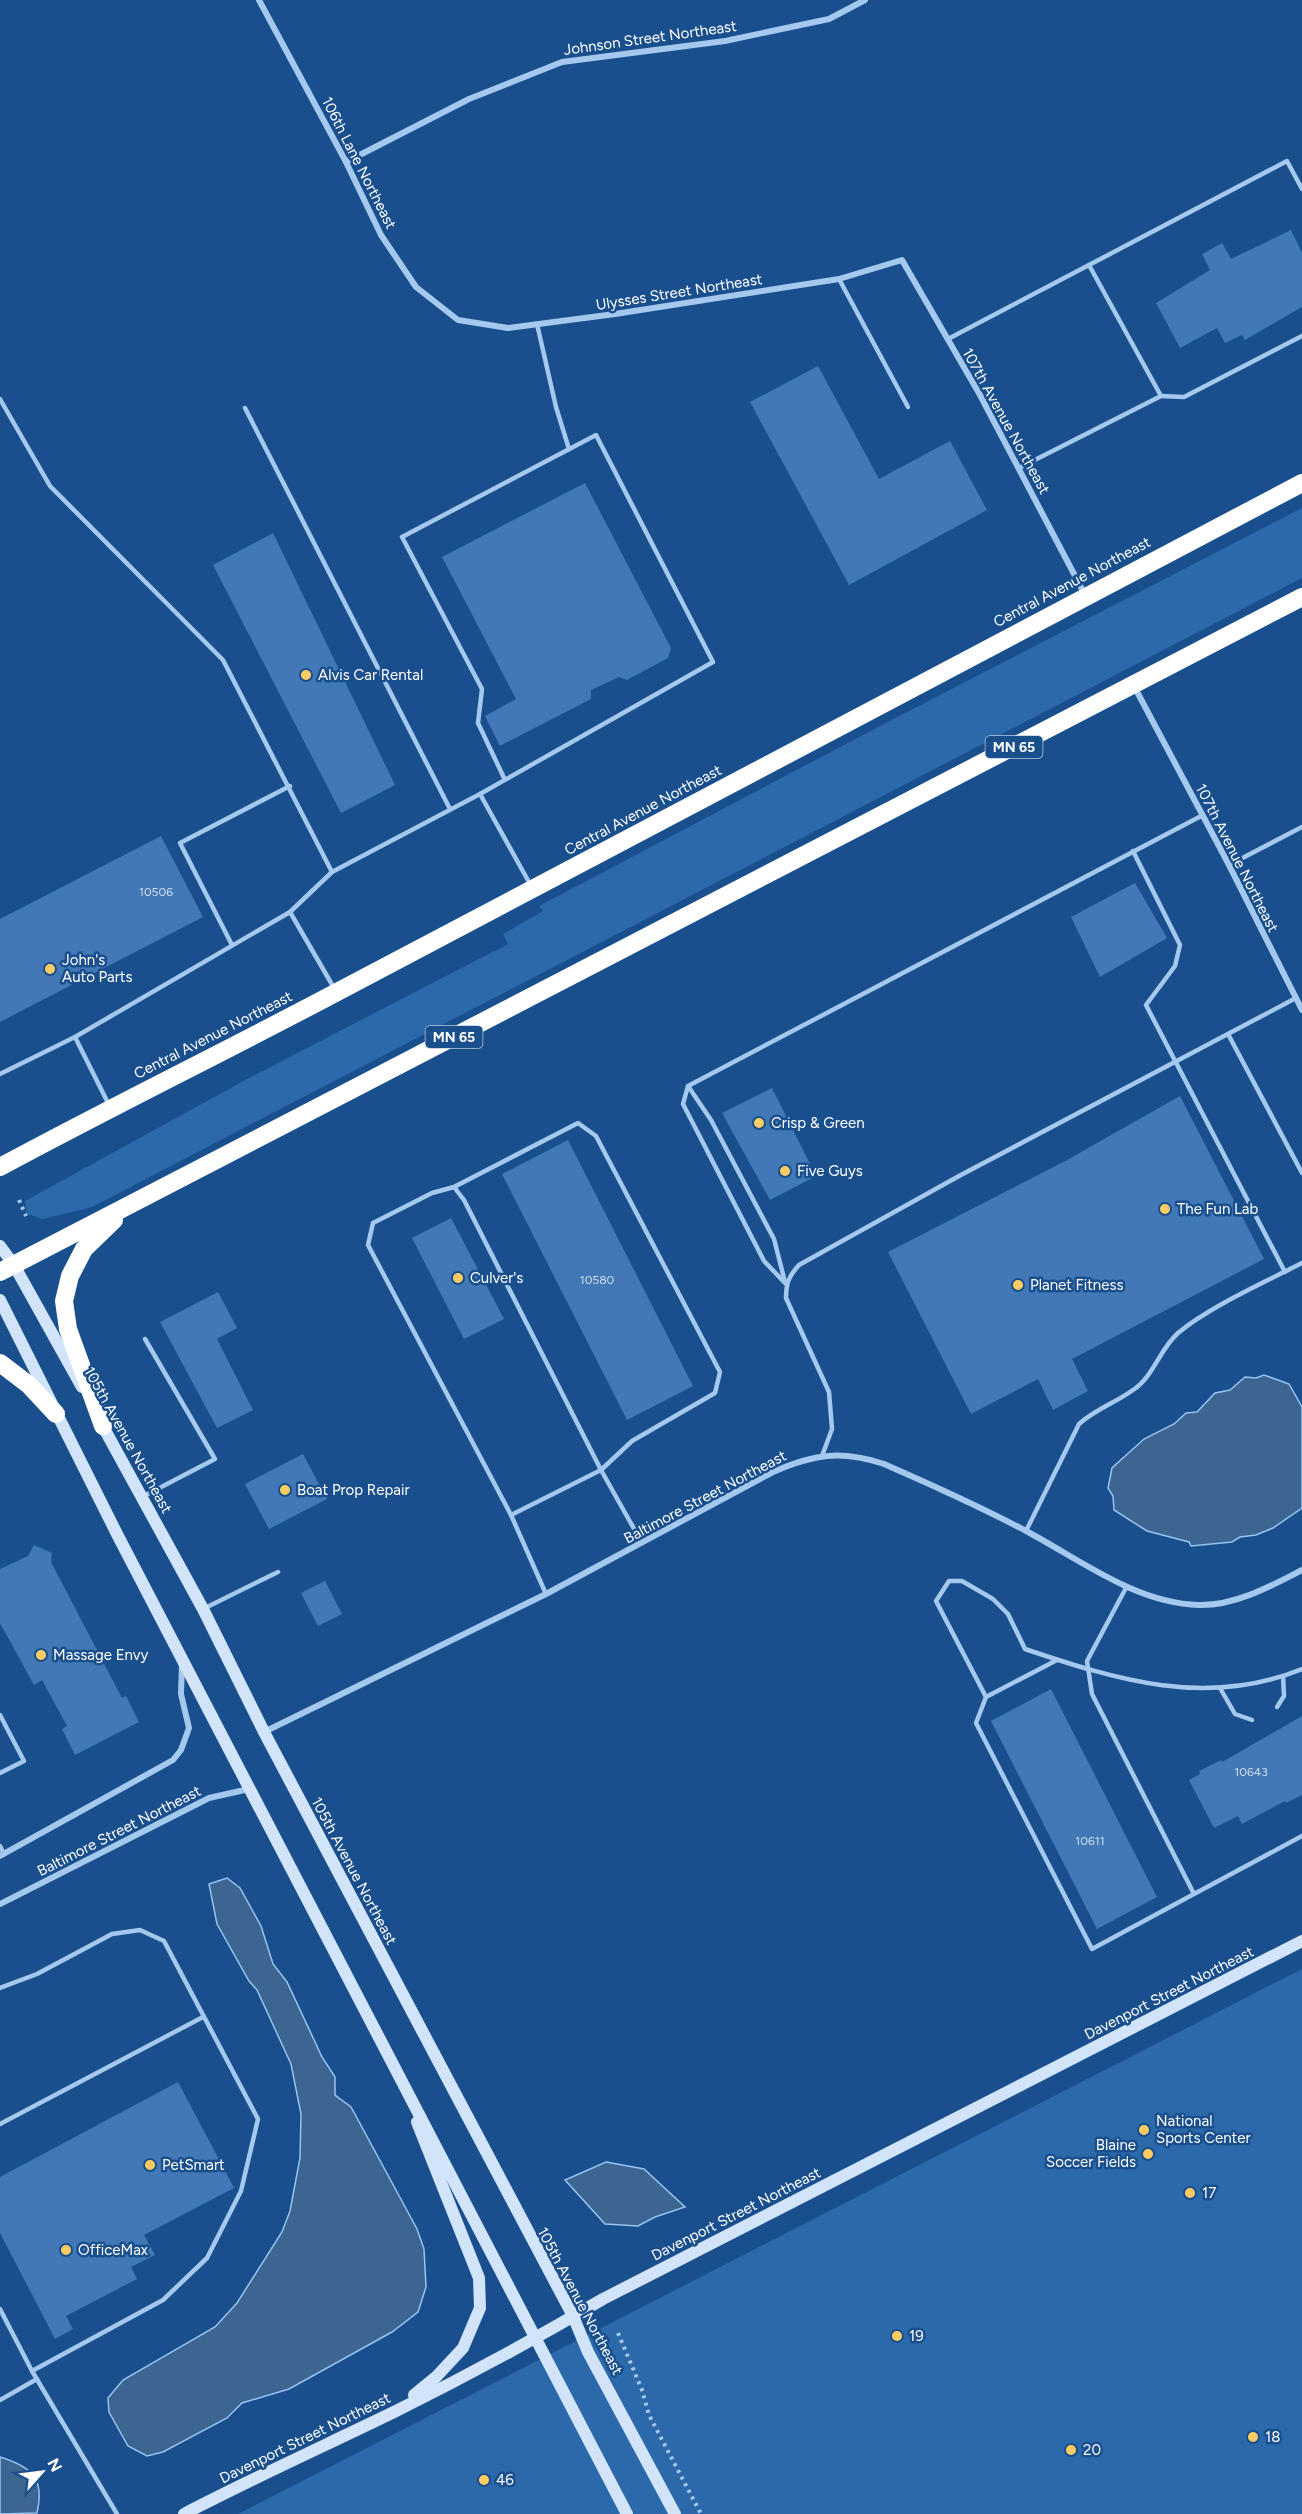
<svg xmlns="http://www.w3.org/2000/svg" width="1302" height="2514" font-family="Figtree,sans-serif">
	<rect width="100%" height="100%" fill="#194f8d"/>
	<g fill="#2b69ab">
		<polygon points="1302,508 1302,578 92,1207 43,1219 27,1214 25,1201 247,1079 508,944 503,934 543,911 539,906 880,726"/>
		<polygon points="1302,1969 1302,2514 238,2514"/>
	</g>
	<g fill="#3d6592" stroke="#97c3f1" stroke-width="1.5">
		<polygon points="1264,1375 1289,1384 1302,1407 1302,1508 1273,1528 1256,1535 1240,1537 1232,1542 1191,1546 1189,1542 1147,1531 1114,1510 1113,1496 1108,1488 1112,1468 1144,1439 1174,1424 1186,1413 1197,1412 1215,1393 1230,1390 1245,1377 1256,1378"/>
		<polygon points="227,1878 240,1888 261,1926 273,1964 287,1982 322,2057 335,2077 335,2095 351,2107 417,2229 424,2249 426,2287 418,2312 392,2332 289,2389 242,2403 227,2418 163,2452 147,2456 128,2446 109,2412 108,2398 123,2380 215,2327 237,2303 282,2232 290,2211 300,2158 301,2114 291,2064 257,1990 249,1981 217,1924 209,1884"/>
		<polygon points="606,2162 644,2169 685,2207 655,2217 638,2226 605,2224 565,2180"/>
		<path d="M0,2457C32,2467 45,2478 37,2513L0,2514Z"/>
	</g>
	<g fill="#4178b5">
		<polygon points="1291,230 1302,253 1302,307 1245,340 1242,335 1225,343 1217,328 1180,348 1156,303 1210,270 1202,254 1222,243 1231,259"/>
		<polygon points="818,366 879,479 950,441 987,510 849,585 750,402"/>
		<polygon points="585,483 671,648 668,658 627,680 619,677 591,690 591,699 500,746 485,716 516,699 442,557"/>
		<polygon points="273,533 395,785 341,813 213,565"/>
		<polygon points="161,836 203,917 0,1022 0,919"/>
		<polygon points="1135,883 1167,938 1100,977 1071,917"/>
		<polygon points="772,1088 816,1176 770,1200 722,1113"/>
		<polygon points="1180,1096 1264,1259 1072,1359 1088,1391 1053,1410 1038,1379 971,1414 888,1252 1067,1160"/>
		<polygon points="568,1140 693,1386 627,1420 502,1174"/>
		<polygon points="451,1218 504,1319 464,1339 412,1238"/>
		<polygon points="218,1292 237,1328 217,1339 253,1410 217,1428 160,1322"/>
		<polygon points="303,1454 327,1499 269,1529 245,1484"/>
		<polygon points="34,1545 52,1553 51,1562 122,1698 126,1696 139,1722 75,1755 62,1729 67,1726 42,1680 34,1685 0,1623 0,1569 28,1556"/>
		<polygon points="325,1581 342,1614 318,1626 301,1593"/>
		<polygon points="1051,1689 1157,1897 1097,1929 991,1721"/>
		<polygon points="1302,1716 1302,1795 1286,1803 1285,1801 1242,1824 1238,1816 1214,1828 1189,1780 1200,1774 1199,1771 1221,1760 1222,1762"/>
		<polygon points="178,2082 234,2188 144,2235 155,2255 131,2267 137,2279 66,2316 73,2329 55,2339 0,2233 0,2177"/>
	</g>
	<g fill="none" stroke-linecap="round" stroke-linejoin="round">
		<g stroke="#a4c8ee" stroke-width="4" stroke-dasharray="3 4.5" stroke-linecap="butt">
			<polyline points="19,1200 26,1216"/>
			<polyline points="618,2333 642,2390 649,2415 701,2514"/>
		</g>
		<g stroke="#a4c8ee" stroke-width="4.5">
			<polyline points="1089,265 1287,161 1302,189"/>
			<polyline points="839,279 908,407"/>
			<polyline points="537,324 556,407 569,449"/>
			<polyline points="948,339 1089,265 1161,396 1019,468"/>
			<polyline points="1161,396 1184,397 1302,336"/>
			<polyline points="0,399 50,486 223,660 332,872"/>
			<polyline points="245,408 450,809"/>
			<polyline points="480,794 530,884"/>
			<polyline points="1133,851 1180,945 1175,966 1146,1005 1285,1272"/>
			<polyline points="1229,865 1302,827"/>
			<polyline points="290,912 334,988"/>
			<polyline points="232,945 180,843 290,786"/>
			<polyline points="1228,1034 1302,1173"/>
			<polyline points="75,1037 109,1105"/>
			<polyline points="0,1074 75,1037 290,912 332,872 480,794 713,662 596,435 402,537 482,689 478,723 505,780"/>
			<polyline points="688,1086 711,1120 774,1239 785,1282"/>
			<polyline points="454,1187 464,1200 601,1470 632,1441 715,1393 720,1372 596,1136 578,1123 454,1187 432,1193 373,1223 368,1245 511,1515"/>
			<polyline points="786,1284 764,1261 683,1104 688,1086 1203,815"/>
			<path d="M822,1456L832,1429L829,1392L786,1298C786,1283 789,1276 799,1265L959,1176L1296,998"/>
			<polyline points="142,1497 215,1459 145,1339"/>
			<path d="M1026,1531L1079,1424C1096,1409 1115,1403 1133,1390C1154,1376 1159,1350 1178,1333C1209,1307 1265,1282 1302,1263"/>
			<polyline points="1127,1586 1087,1661 1092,1694 1194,1894 1302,1836"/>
			<polyline points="546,1594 511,1515 601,1470 642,1543"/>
			<polyline points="203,1609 278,1572"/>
			<polyline points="1057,1660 986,1697 976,1723 1092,1949 1194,1894"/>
			<polyline points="1220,1688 1235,1714 1252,1720"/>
			<path d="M986,1697L936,1601L949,1581H962L993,1599L1008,1614L1025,1649C1117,1680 1207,1708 1302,1669"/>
			<polyline points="1277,1707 1284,1696 1283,1676"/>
			<polyline points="0,1715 24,1761 0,1773"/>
			<polyline points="0,1846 4,1854"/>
			<polyline points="0,1988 37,1974 112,1934 140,1930 164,1941 258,2119 241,2191 207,2258 163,2300 32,2371"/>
			<polyline points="0,2124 203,2017"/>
			<polyline points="0,2309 32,2371 117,2514"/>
			<polyline points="0,2400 37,2379"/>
		</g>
		<g stroke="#a4c8ee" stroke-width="6">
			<polyline points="259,0 346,162 381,235 416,287 458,320 508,328 615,314 839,279 902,260 980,395 1084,593"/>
			<polyline points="346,162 469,99 562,62 725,41 829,19 865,0"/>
			<polyline points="1134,686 1229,865 1302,1010"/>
			<path d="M264,1732L546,1594L773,1472C814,1454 841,1450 884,1464C932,1485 981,1507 1028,1532C1082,1561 1136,1603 1199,1605C1235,1606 1271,1586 1302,1570"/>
			<polyline points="0,1856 173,1760 181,1750 189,1728 181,1694 182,1664"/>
			<polyline points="0,1904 209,1798 249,1789"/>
		</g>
		<g stroke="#d1e4fa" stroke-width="12">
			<polyline points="0,1246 14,1265 82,1387"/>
			<polyline points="0,1300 118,1536 627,2514"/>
			<polyline points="100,1421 203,1609 264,1732 573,2316 588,2352 675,2514"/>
			<polyline points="414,2395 436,2377 463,2348 480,2308 479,2278 417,2122"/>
			<path d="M184,2514C253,2478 324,2446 394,2412C465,2377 535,2339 603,2299L1302,1941"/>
		</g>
		<g stroke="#fff" stroke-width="18">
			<path d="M0,1167C113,1106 228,1050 341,990C661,821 980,650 1302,483"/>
			<polyline points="0,1272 1302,597"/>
			<polyline points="0,1363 29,1385 56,1414"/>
			<polyline points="103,1426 68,1329 64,1301 70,1276 84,1249 114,1220"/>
		</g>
	</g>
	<g fill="#ffcd62" stroke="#194f8d" stroke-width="2">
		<circle cx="306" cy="675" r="6"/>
		<circle cx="50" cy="969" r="6"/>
		<circle cx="759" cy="1123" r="6"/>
		<circle cx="785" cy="1171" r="6"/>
		<circle cx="1165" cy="1209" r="6"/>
		<circle cx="458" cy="1278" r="6"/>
		<circle cx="1018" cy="1285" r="6"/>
		<circle cx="285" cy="1490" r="6"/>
		<circle cx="41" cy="1655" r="6"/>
		<circle cx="1144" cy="2130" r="6"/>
		<circle cx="1148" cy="2154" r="6"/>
		<circle cx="150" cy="2165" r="6"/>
		<circle cx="1190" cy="2193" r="6"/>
		<circle cx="66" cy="2250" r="6"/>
		<circle cx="897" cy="2336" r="6"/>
		<circle cx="1253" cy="2437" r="6"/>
		<circle cx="1071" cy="2450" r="6"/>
		<circle cx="484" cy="2480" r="6"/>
	</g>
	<g text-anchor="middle" stroke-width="5" stroke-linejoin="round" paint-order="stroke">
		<g font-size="12" fill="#d0ddec">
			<text x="156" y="896">10506</text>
			<text x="597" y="1284">10580</text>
			<text x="1251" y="1776">10643</text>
			<text x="1090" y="1845">10611</text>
		</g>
		<g fill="#194f8d" stroke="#bacadd" stroke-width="1.5">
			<rect x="985.5" y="736" width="57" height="22" rx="4.5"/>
			<rect x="425.5" y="1026" width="57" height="22" rx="4.5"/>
		</g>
		<g font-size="14" font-weight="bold" fill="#fff">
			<text x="1014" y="752">MN 65</text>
			<text x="454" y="1042">MN 65</text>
		</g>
		<g font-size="15" fill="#fff" stroke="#194f8d">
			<text transform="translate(650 38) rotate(-8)" y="5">Johnson Street Northeast</text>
			<text transform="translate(359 163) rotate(63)" y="5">106th Lane Northeast</text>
			<text transform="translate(679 292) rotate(-9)" y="5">Ulysses Street Northeast</text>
			<text transform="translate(1006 421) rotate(61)" y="5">107th Avenue Northeast</text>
			<text transform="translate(1072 582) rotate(-28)" y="5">Central Avenue Northeast</text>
			<text transform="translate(643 810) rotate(-28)" y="5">Central Avenue Northeast</text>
			<text transform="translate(1237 858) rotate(63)" y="5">107th Avenue Northeast</text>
			<text transform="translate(213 1035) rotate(-27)" y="5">Central Avenue Northeast</text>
			<text transform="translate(128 1440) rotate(61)" y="5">105th Avenue Northeast</text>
			<text transform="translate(705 1497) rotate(-28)" y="5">Baltimore Street Northeast</text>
			<text transform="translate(119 1831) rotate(-27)" y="5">Baltimore Street Northeast</text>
			<text transform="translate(354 1871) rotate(62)" y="5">105th Avenue Northeast</text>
			<text transform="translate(1169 1993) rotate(-27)" y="5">Davenport Street Northeast</text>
			<text transform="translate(736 2214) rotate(-27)" y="5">Davenport Street Northeast</text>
			<text transform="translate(580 2301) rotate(62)" y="5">105th Avenue Northeast</text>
			<text transform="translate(305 2438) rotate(-26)" y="5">Davenport Street Northeast</text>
		</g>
		<g font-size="15" fill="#fff" stroke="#194f8d" text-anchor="start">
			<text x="318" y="680">Alvis Car Rental</text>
			<text x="62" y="965">John's<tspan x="62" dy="17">Auto Parts</tspan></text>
			<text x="771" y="1128">Crisp &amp; Green</text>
			<text x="797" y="1176">Five Guys</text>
			<text x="1177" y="1214">The Fun Lab</text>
			<text x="470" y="1283">Culver's</text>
			<text x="1030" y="1290">Planet Fitness</text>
			<text x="297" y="1495">Boat Prop Repair</text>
			<text x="53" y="1660">Massage Envy</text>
			<text x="1156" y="2126">National<tspan x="1156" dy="17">Sports Center</tspan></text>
			<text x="1136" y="2150" text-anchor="end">Blaine<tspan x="1136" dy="17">Soccer Fields</tspan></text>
			<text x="162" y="2170">PetSmart</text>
			<text x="1202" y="2198">17</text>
			<text x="78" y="2255">OfficeMax</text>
			<text x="909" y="2341">19</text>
			<text x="1265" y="2442">18</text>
			<text x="1083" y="2455">20</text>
			<text x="496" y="2485">46</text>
		</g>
	</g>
	<g transform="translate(42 2472) rotate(62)" stroke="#194f8d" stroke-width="4.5" paint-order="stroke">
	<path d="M0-4.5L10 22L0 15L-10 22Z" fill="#ffffff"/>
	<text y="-9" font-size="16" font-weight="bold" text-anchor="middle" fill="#ffffff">N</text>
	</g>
</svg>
